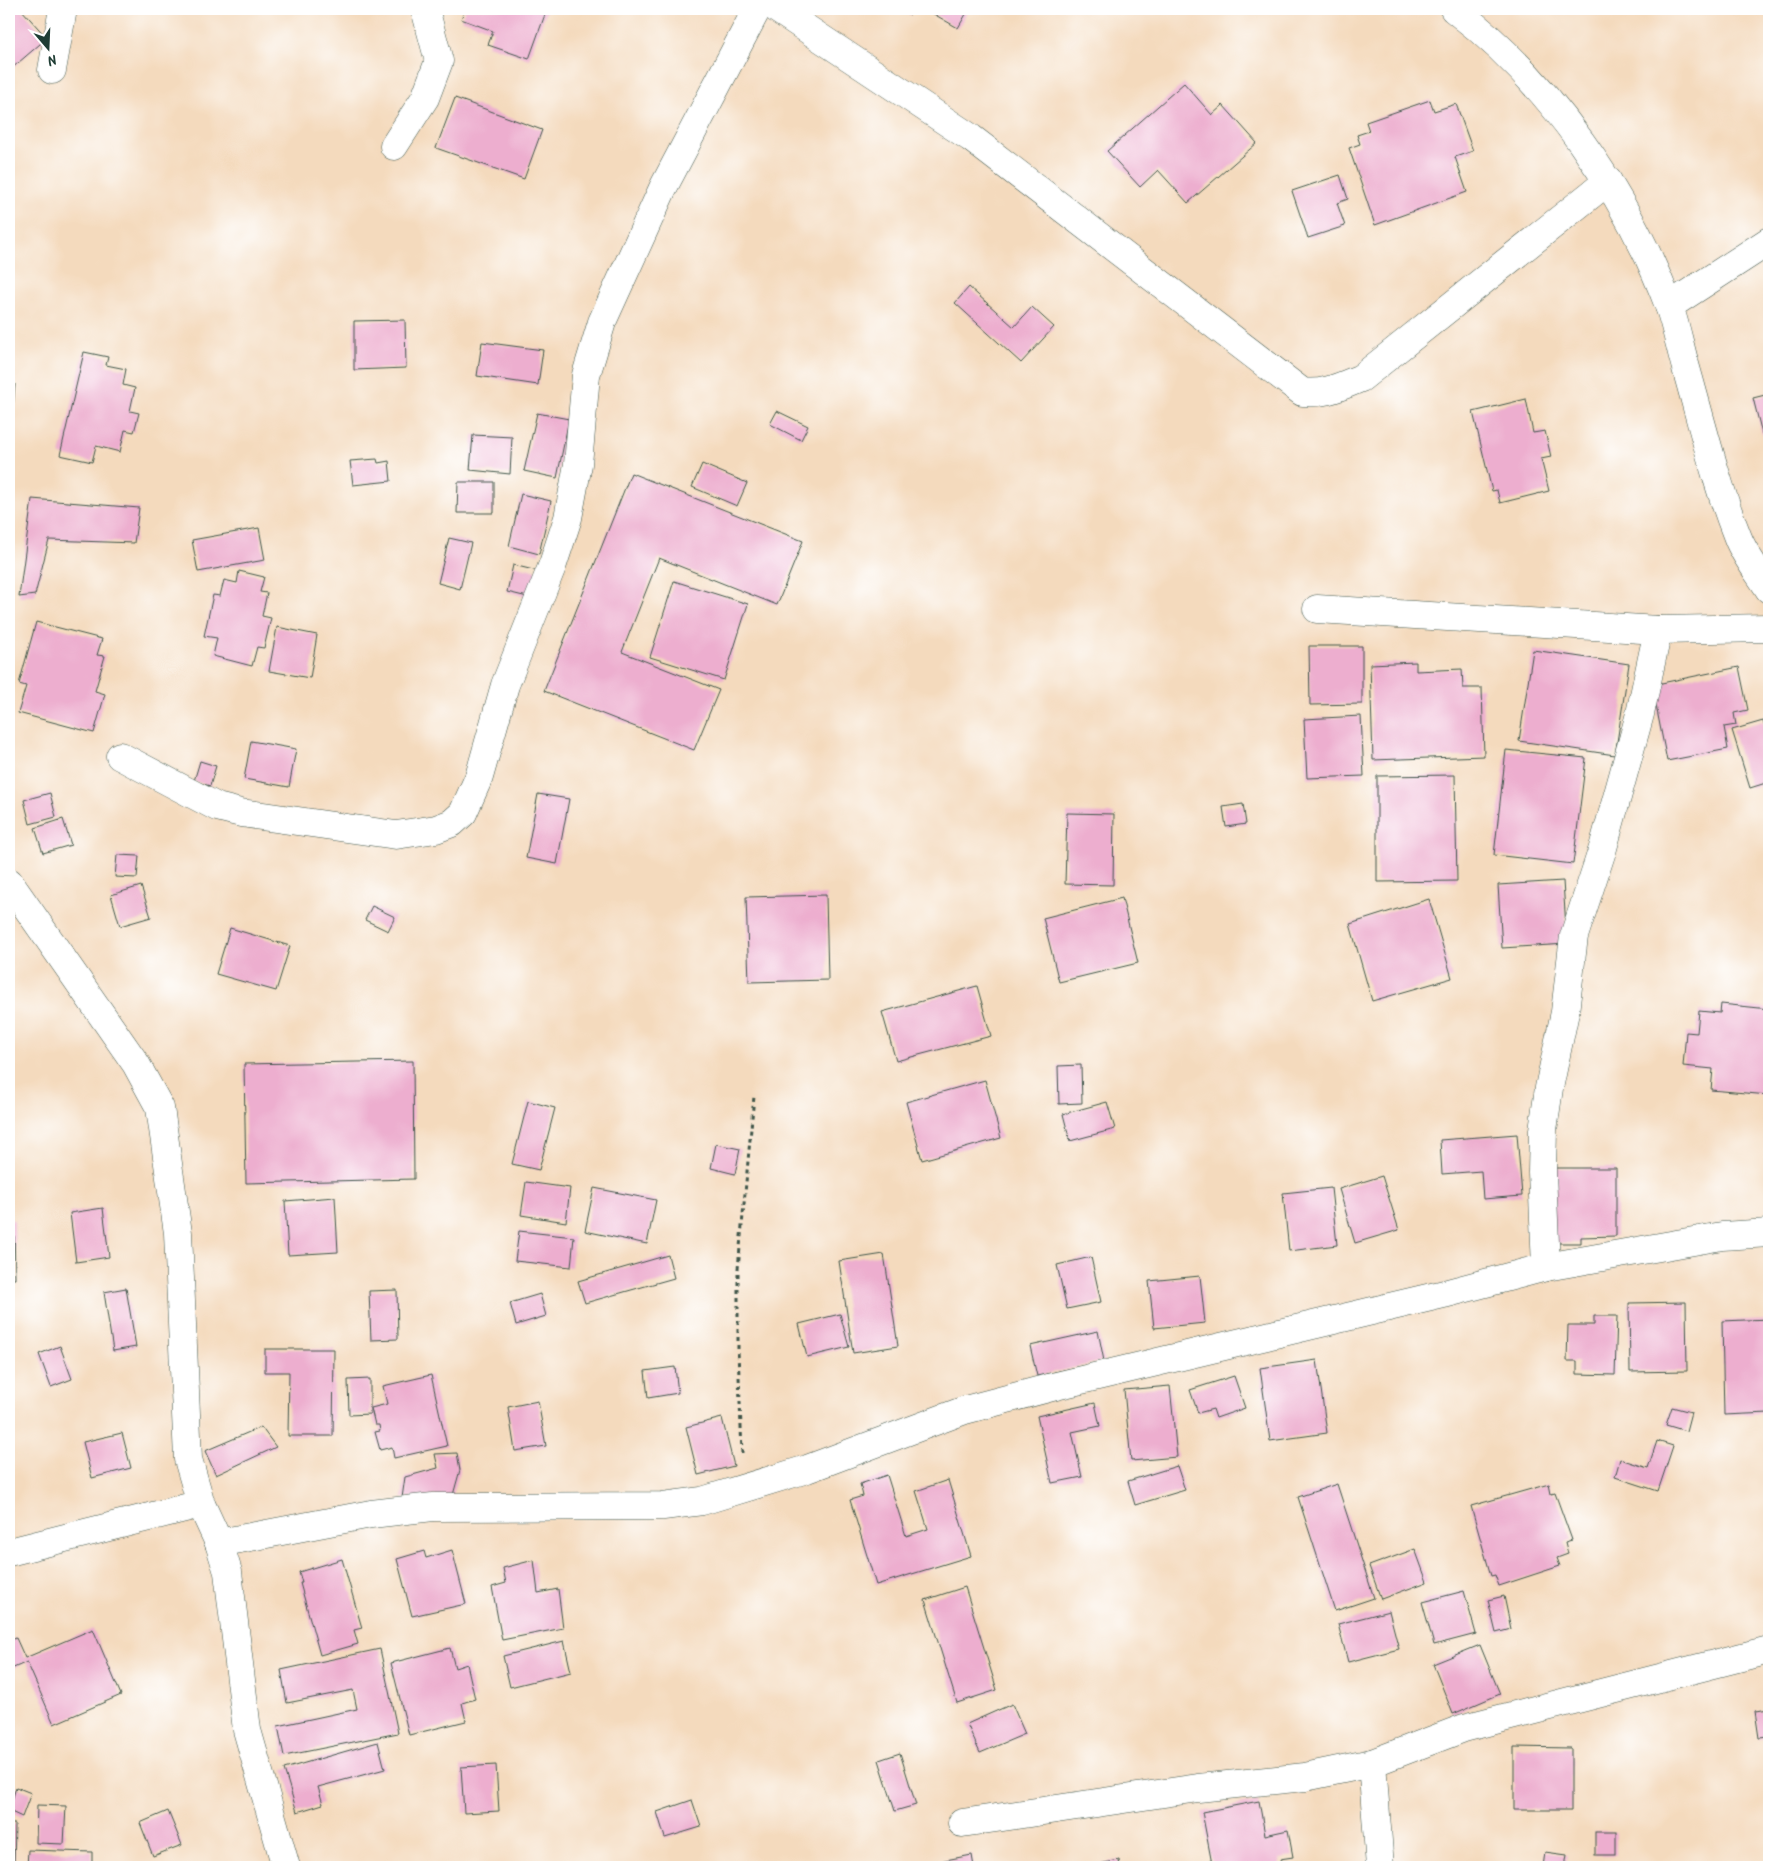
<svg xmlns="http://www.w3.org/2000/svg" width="1778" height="1876" font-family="Kalam,sans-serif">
	<rect width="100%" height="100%" fill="#fff"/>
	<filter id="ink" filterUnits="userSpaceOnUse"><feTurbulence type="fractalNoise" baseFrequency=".02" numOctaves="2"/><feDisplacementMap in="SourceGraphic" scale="10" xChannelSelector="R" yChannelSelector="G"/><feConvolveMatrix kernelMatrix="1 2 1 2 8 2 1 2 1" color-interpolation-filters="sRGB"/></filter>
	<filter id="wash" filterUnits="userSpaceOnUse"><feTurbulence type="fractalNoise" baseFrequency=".0096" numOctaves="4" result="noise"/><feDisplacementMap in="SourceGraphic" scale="20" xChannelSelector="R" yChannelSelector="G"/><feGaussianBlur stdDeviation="1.12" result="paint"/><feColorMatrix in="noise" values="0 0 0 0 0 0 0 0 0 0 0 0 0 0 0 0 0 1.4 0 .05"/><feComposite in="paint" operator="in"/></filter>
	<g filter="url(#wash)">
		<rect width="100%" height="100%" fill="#f4dabd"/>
		<g id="blocks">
			<g fill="#edaecf">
				<polygon points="9,9 21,9 47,38 11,69 9,66"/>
				<polygon points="465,9 547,9 529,59 488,45 493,31 461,19"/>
				<polygon points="898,9 914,9 910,15"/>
				<polygon points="925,9 969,9 958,28"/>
				<polygon points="1184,83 1212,115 1223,105 1257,143 1188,203 1158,170 1140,187 1107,151"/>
				<polygon points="455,98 542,130 524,179 436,148"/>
				<polygon points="1430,100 1434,111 1456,104 1473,151 1455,157 1467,192 1375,225 1349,148 1360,144 1357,135 1369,131 1366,122"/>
				<polygon points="1340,175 1348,199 1337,203 1345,226 1308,238 1292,191"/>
				<polygon points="969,287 1014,327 1032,307 1054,327 1021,363 955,303"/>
				<polygon points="405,320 406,368 354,370 354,321"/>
				<polygon points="482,342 543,350 538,385 477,376"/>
				<polygon points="84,352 108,357 106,365 126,369 123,385 135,388 130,411 139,413 134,432 125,430 120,452 96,446 92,462 60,455"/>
				<polygon points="9,384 15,384 13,410 9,409"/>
				<polygon points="1769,394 1769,432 1762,434 1753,398"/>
				<polygon points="1526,399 1533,433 1545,431 1551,457 1541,459 1549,491 1500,503 1497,490 1492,491 1473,412"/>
				<polygon points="777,411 808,426 801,440 770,424"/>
				<polygon points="537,413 569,419 557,478 524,471"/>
				<polygon points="473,435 512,437 510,474 470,470"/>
				<polygon points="377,459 378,463 389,461 391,481 353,485 350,461"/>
				<polygon points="702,464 747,483 737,506 692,487"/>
				<polygon points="631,473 803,541 777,605 659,558 622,652 719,690 694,750 544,691"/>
				<polygon points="458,482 494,482 494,513 457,513"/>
				<polygon points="521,494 551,501 539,554 509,546"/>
				<polygon points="32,499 139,508 134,543 49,540 35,595 19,597"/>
				<polygon points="259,528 265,560 198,572 192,540"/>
				<polygon points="449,538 471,543 460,589 438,583"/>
				<polygon points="513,565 542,572 536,599 507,592"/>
				<polygon points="239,571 264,577 260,592 267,593 262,616 271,618 264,648 257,647 252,666 213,656 217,638 204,636 213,595 220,596 224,580 237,583"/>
				<polygon points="674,581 748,604 724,680 650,657"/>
				<polygon points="36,622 102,639 97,655 105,656 95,691 105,694 94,733 18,713 26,686 19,684"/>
				<polygon points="277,627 317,635 310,678 269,671"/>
				<polygon points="1309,646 1362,646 1362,704 1310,705"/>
				<polygon points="1533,650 1629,664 1615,755 1519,741"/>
				<polygon points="1416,662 1416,671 1462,669 1463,688 1482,688 1484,756 1373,760 1370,664"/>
				<polygon points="1739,667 1748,710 1734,713 1736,725 1724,727 1728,749 1667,761 1652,685"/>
				<polygon points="1361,716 1364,776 1307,778 1304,719"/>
				<polygon points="1763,721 1769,740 1769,782 1750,788 1732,730"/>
				<polygon points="251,741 296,749 289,787 244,779"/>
				<polygon points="1506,750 1586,758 1573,864 1494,855"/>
				<polygon points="9,759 13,783 9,783"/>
				<polygon points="200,761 216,766 210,786 194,781"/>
				<polygon points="1455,775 1457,881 1377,882 1377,776"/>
				<polygon points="50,793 56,817 30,824 24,800"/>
				<polygon points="538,794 569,799 557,864 526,858"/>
				<polygon points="1243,804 1246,824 1226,827 1223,807"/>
				<polygon points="1067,813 1114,814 1113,885 1065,884"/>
				<polygon points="63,819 71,845 43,853 35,828"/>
				<polygon points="117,855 139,856 137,878 115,877"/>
				<polygon points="1563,881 1567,944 1502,948 1498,885"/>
				<polygon points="141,886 151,917 120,926 111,895"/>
				<polygon points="826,895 828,980 749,982 746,897"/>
				<polygon points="1122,898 1138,963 1059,982 1043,918"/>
				<polygon points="1429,899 1452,978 1372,1001 1350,924"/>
				<polygon points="372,906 395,917 388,931 365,920"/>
				<polygon points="230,928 290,946 276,991 216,974"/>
				<polygon points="977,986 991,1036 896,1061 882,1012"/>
				<polygon points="1721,1004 1769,1009 1769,1095 1711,1090 1713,1069 1683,1066 1686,1032 1697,1033 1699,1011 1720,1013"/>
				<polygon points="413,1061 414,1179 246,1183 244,1064"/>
				<polygon points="1081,1065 1082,1103 1059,1104 1058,1066"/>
				<polygon points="985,1080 1001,1138 922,1160 906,1102"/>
				<polygon points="528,1101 555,1108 539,1170 512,1164"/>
				<polygon points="1107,1102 1115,1129 1070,1141 1063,1114"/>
				<polygon points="1517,1134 1522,1196 1483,1199 1481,1171 1442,1174 1440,1140"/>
				<polygon points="716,1144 740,1149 735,1174 711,1168"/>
				<polygon points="1548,1168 1616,1168 1616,1236 1581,1237 1581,1243 1548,1243"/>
				<polygon points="1382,1176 1399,1230 1355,1243 1339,1189"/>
				<polygon points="526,1182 570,1188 566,1222 521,1215"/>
				<polygon points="594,1188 656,1200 647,1244 585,1231"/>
				<polygon points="1331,1188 1337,1245 1289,1251 1283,1193"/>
				<polygon points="335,1197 338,1252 288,1255 285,1201"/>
				<polygon points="103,1208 109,1257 76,1262 70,1213"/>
				<polygon points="9,1220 14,1220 15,1279 9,1279"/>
				<polygon points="519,1231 574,1237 571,1267 515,1261"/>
				<polygon points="884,1254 898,1346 853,1353 839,1261"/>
				<polygon points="668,1255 674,1278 585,1303 578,1281"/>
				<polygon points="1091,1257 1101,1302 1067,1309 1057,1265"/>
				<polygon points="1200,1276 1205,1323 1154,1328 1149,1281"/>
				<polygon points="126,1288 136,1347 113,1351 104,1292"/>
				<polygon points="397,1290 398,1339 371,1340 369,1291"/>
				<polygon points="540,1294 546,1316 516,1325 510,1303"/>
				<polygon points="1686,1302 1687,1371 1630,1372 1629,1303"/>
				<polygon points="840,1314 849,1347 807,1357 799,1324"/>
				<polygon points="1594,1316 1617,1316 1615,1375 1577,1374 1577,1361 1567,1361 1568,1325 1594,1325"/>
				<polygon points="1769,1319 1769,1413 1724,1415 1722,1321"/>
				<polygon points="1098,1331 1104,1361 1037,1376 1030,1346"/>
				<polygon points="60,1346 72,1379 51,1387 39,1354"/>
				<polygon points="265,1349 334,1349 333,1436 288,1436 289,1372 265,1372"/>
				<polygon points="1317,1360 1327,1433 1270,1441 1260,1368"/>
				<polygon points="675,1367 678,1393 648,1398 645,1371"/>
				<polygon points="431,1375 447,1446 394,1458 392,1447 380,1450 375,1432 380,1431 379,1425 375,1425 371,1408 387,1404 383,1386"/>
				<polygon points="1234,1376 1245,1408 1216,1418 1213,1409 1198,1413 1190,1390"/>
				<polygon points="370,1379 370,1414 349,1415 348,1380"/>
				<polygon points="1170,1386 1177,1457 1131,1461 1124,1390"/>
				<polygon points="538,1401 546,1446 515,1451 508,1407"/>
				<polygon points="1095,1403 1100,1426 1072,1432 1082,1477 1052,1483 1037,1416"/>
				<polygon points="1672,1407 1691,1412 1686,1431 1666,1425"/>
				<polygon points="722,1418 734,1466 698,1475 686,1427"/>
				<polygon points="261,1427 276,1447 216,1475 205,1451"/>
				<polygon points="122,1433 131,1468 92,1478 83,1442"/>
				<polygon points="1657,1441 1673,1446 1658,1491 1615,1477 1620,1459 1648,1468"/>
				<polygon points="457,1453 460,1470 453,1495 402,1498 405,1477 438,1468 435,1454"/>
				<polygon points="1177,1466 1185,1490 1135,1505 1128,1481"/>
				<polygon points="887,1475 906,1536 928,1529 916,1491 948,1480 971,1556 876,1585 850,1500 863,1496 860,1484"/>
				<polygon points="1337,1484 1374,1598 1335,1611 1298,1497"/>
				<polygon points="1549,1484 1551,1494 1555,1493 1572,1540 1565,1542 1568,1554 1557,1558 1560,1566 1499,1586 1495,1575 1491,1576 1471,1506"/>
				<polygon points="1415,1549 1427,1582 1381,1599 1369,1566"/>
				<polygon points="452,1550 466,1604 412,1616 397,1559 424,1551 426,1558"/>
				<polygon points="342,1559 362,1628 354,1630 358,1644 320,1655 300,1583 302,1583 299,1572"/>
				<polygon points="534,1560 538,1593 558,1589 563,1628 502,1640 492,1587 506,1583 503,1568"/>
				<polygon points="965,1587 997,1690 957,1703 925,1600"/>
				<polygon points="1464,1591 1476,1634 1434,1645 1422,1602"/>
				<polygon points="1504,1596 1511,1629 1496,1633 1488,1600"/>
				<polygon points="1389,1611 1399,1649 1348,1662 1338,1624"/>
				<polygon points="93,1629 121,1695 54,1724 27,1662 9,1670 9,1641 16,1638 25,1658"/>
				<polygon points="564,1641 571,1672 510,1687 503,1656"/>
				<polygon points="1480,1645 1500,1694 1453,1714 1433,1664"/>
				<polygon points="450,1648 455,1668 467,1664 475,1699 462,1703 466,1721 409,1735 391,1663"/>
				<polygon points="380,1649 398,1733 284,1756 278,1726 357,1709 353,1690 287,1703 281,1670"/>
				<polygon points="1012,1704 1025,1734 980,1753 967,1724"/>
				<polygon points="1769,1709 1769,1737 1759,1738 1755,1711"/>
				<polygon points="378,1742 385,1769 318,1787 323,1804 297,1812 284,1769"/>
				<polygon points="1514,1747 1571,1748 1571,1810 1514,1810"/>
				<polygon points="900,1753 916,1805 895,1811 879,1760"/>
				<polygon points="496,1765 499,1811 464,1813 461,1767"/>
				<polygon points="16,1787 31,1793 22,1817 9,1811"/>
				<polygon points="692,1800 701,1827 665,1838 657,1812"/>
				<polygon points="1259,1801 1265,1835 1288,1830 1293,1857 1280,1859 1281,1867 1203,1867 1202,1865 1212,1864 1202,1812"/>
				<polygon points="37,1805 66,1806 64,1844 36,1843"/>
				<polygon points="168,1811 182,1845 153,1856 140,1823"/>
				<polygon points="9,1824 15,1824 14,1867 9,1867"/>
				<rect x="1595" y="1832" width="21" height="23"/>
				<polygon points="28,1850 92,1852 92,1867 27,1867"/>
				<polygon points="1545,1852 1567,1855 1565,1867 1543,1867"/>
				<polygon points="972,1855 974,1867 924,1867 924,1864"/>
				<polygon points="1119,1860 1120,1867 1095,1867 1094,1865"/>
			</g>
		</g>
	</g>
	<g filter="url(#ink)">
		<use href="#blocks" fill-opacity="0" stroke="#3f5549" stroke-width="1"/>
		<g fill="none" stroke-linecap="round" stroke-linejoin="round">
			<g stroke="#3f5549" stroke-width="29">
				<g id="minor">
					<path d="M777,9L971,138L1302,392C1324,395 1341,386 1361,378L1608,181"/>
					<path d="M1454,9C1549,81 1627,194 1669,306C1676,326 1680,347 1686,368C1702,424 1716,483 1738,538C1745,556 1759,573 1769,589"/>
					<polyline points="52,70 63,9"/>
					<polyline points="394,146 425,98 439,61 425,9"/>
					<polyline points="1669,306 1769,241"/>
					<polyline points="1317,609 1658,630 1769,628"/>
					<polyline points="120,756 217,807 241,813 396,835 436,829 452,823 463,813 479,777 505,685 553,564 568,518 578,464 586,375 602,322 663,188 757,9"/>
					<polyline points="9,882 136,1064 160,1108 178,1233 188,1459 201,1504 219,1543 228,1572 247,1730 286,1867"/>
					<polyline points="1546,1267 1542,1172 1543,1130 1549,1088 1565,1012 1574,936 1603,848 1640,714 1658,630"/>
					<polyline points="219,1543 371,1514 433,1507 663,1506 702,1501 807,1469 965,1410 1056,1386 1444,1294 1546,1267 1722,1236 1769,1233"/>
					<polyline points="9,1552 201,1504"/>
					<polyline points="1372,1763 1380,1867"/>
					<polyline points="962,1823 1198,1788 1305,1777 1372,1763 1464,1728 1769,1650"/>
				</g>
			</g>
			<polyline stroke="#3f5549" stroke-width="3" stroke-dasharray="4 4" stroke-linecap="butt" points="742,1453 738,1351 738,1269 754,1096"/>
			<use href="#minor" stroke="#fff" stroke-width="28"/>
		</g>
	</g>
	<rect width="1778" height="1876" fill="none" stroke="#fff" stroke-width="30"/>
	<g transform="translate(48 48) rotate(161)" stroke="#ffffff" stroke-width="4" paint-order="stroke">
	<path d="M0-4L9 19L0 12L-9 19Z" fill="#1f3d34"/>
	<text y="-8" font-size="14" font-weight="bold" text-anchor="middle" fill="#1f3d34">N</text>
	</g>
</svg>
